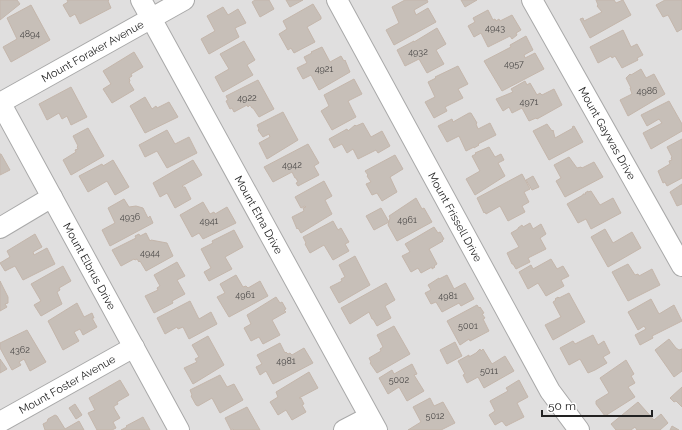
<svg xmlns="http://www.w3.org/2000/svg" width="682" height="430" font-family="Raleway,sans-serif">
	<rect width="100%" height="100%" fill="#f2efe9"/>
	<rect fill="#e0dfdf" x="0" y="0" width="682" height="430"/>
	<g fill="#c7bfb8" stroke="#c4b6ab">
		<polygon points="0,0 17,0 20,4 0,20"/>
		<polygon points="67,0 109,0 108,1 111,8 80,24 75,14 70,17 63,5 68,2"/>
		<polygon points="255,0 269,0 274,9 260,17 252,2"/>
		<polygon points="286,0 303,0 290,7"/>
		<polygon points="405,0 427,0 428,2 414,10 416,15 428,8 436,22 394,45 386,30 399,23 392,7"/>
		<polygon points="461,0 477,0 465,7"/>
		<polygon points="596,0 614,0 616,3 623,0 631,15 590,38 580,19 583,18 584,21 602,12 597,6 598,5"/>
		<polygon points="665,0 682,0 682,29 677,32 668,15 663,17 656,5"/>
		<polygon points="313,4 321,17 321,19 307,27 315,42 294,53 291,48 288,50 279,34 287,29 283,21"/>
		<polygon points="31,5 50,40 11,62 3,47 17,39 7,18"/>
		<polygon points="223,7 228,15 238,9 246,23 235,28 239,37 209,54 201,39 215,31 207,16"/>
		<polygon points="488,10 493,20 495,19 496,21 499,19 500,21 512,15 521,30 516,33 517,35 512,39 510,36 488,47 481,33 474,37 468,26 475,22 473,18"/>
		<polygon points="437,28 446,44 436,50 444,64 427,73 419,59 405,66 397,50 414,41 414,42"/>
		<polygon points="623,30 631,47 637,44 643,55 637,58 638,60 622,68 615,56 612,58 611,56 598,63 590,47"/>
		<polygon points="526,36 533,50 524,55 525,58 535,53 544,69 502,91 484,61 511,47 510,45"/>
		<polygon points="244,41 255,60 247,65 253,75 223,92 215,77 229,69 220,54"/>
		<polygon points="322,47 330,62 341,56 344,61 345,60 350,72 319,90 311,75 303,79 297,68 307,63 304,57 312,53 311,52"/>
		<polygon points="134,52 143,67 131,74 132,76 129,78 130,81 129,82 134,90 112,103 103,89 111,84 103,71"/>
		<polygon points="458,66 468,84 458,89 463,98 445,107 447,111 434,118 425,102 435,97 428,82 436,78 435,77"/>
		<polygon points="641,69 646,78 654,74 665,94 628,116 620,100 632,94 630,88 631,88 626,78 630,74 631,75"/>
		<polygon points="354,79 362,94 348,101 356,117 332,130 321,111 329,106 324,95"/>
		<polygon points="258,80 274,109 259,117 253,108 252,108 250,105 248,107 247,105 234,112 232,108 230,109 226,101 228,100 226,96"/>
		<polygon points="525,81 527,85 530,83 537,95 540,93 542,95 554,89 562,105 537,119 536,118 529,121 522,108 512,113 509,107 503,111 496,99 513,92 511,89"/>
		<polygon points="71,87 87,117 71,125 67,116 62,119 59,113 47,120 39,104"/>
		<polygon points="145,97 152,109 156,106 157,108 169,102 178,117 145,133 130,106"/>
		<polygon points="669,101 682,124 682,131 651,149 643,133 662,123 659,119 647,126 641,115"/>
		<polygon points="283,112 298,140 267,159 259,143 270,137 269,134 263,137 258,130 259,129 257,125"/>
		<polygon points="469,113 471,113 477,123 476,124 478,129 490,123 496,135 478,144 479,145 474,148 474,147 466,151 459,136 447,142 438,126 452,119 453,122"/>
		<polygon points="363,123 371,137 382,131 390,146 378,153 376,150 358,159 353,149 347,153 342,144 334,148 329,139 347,129 348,131 355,125 356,126"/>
		<polygon points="547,124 552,131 553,130 555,138 573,128 572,127 574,126 583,142 549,160 533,131"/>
		<polygon points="88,128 104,156 71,175 63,160 76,152 75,150 78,149 77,147 78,146 73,136"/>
		<polygon points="167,130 175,144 189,137 197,153 167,168 157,151 145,157 139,145"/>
		<polygon points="682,139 682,178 667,186 665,182 663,183 658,171 670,164 669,161 672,160 671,158 672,157 667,147"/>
		<polygon points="308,144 319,163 314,166 319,175 298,186 296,183 298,182 296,178 295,178 292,172 273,182 264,167"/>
		<polygon points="489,147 495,157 501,154 504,160 498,163 505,176 475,195 466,179 480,171 472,156 476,154 475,153"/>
		<polygon points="0,154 1,154 10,170 0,175"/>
		<polygon points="395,155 403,169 390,177 397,192 382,201 377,193 372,195 366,184 371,182 367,176 368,175 365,171"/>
		<polygon points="569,157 577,168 581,167 582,168 594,162 603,177 565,197 556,181 561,178 554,165"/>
		<polygon points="113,160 129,187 115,195 107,181 88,192 79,176 102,164 103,166"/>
		<polygon points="193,160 202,175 182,186 183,187 185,187 191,199 175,208 167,193 160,197 153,183"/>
		<polygon points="522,174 530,189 524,192 529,202 522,206 525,212 508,221 500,206 486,214 485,212 484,213 477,198"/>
		<polygon points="533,176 539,187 532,190 526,180"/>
		<polygon points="324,181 332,196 325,200 332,214 301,233 298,228 297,229 292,217 304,211 303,208 306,207 305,206 301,208 295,197"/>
		<polygon points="682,184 682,204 677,206 670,192"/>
		<polygon points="588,191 588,192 591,191 600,205 613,198 621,213 591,229 586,219 578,223 567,204 583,195 583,194 586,194 585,193"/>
		<polygon points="416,198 422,209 424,208 432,222 397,241 388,225 390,218 389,216"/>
		<polygon points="124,199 129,207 136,206 143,208 148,218 150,216 153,223 110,246 102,230 115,223 108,208"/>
		<polygon points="203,202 210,214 214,212 215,214 227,207 236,223 203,239 199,233 192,237 180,215"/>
		<polygon points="381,208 389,222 374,230 366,216"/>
		<polygon points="333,221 338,230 341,228 349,242 345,244 349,251 333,260 324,245 310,253 305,244 306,243 303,237"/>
		<polygon points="530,223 533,229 541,224 546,234 540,238 546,249 528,258 530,262 516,269 513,264 512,264 507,253 519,247 511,233 518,229 518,228 522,225 523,227"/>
		<polygon points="434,227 438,233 440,232 444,239 442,240 443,241 429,249 437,264 434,266 435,267 432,269 432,267 421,273 418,268 411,272 402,256 410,252 405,244"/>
		<polygon points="605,229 613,243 632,232 641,248 608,267 591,237"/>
		<polygon points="234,230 243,247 225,257 232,269 209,281 204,272 211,268 201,249 213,243 212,241"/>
		<polygon points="146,233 150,241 151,240 167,243 173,256 146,271 140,261 139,262 137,259 135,260 134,259 121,266 112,250 136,238 135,236 139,234 140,236"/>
		<polygon points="35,234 42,247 33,252 34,255 47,248 55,264 23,280 15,266 5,271 0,263 10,257 7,251"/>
		<polygon points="355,256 370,285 339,303 330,287 342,281 341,279 345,277 339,265"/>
		<polygon points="551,259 557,269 563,266 569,276 561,280 564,286 546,296 538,283 528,289 519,272 531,265 533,269"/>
		<polygon points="177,262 185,276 177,280 185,294 172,301 173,303 154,313 145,296 158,290 157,288 160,286 154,275"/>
		<polygon points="628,264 635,275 638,274 639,276 652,269 660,285 628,301 612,272"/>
		<polygon points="63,266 71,281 59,288 60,290 57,292 62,304 41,316 34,305 41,301 31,284"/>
		<polygon points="236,275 243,287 246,286 248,288 260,281 268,296 229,317 217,297 225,293 220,284"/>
		<polygon points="447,275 454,289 465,283 474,299 461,306 459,303 442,312 436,302 431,304 425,293 431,290 428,285 439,278 439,279"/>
		<polygon points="0,281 8,297 8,303 5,304 7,307 0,311"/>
		<polygon points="386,283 395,300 385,306 391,318 377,326 373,319 372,319 369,312 350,324 341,308"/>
		<polygon points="569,293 585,322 553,340 545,325 561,317 553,302 556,300 555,299 558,297 559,298"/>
		<polygon points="276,297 280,303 282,302 286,309 284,310 286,312 272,320 280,335 263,344 259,337 251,341 244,328 251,324 247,315"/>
		<polygon points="651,299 659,314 674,305 682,321 652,336 653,338 640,345 635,335 646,329 644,326 638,330 628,312"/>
		<polygon points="190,301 199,319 211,312 217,324 189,339 183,327 178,329 177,327 165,334 157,318"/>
		<polygon points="77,303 84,317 92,313 94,318 92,318 97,327 83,335 80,329 74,332 79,341 63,350 48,321"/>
		<polygon points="477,305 479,308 480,307 484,313 482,314 485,318 483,319 489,331 470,341 469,339 460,345 447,321"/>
		<polygon points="394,326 410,354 377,373 370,363 371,362 369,358 381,351 380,349 383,347 377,335"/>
		<polygon points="27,330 46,362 30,371 24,359 19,362 21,365 12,370 0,348 0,343"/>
		<polygon points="593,335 598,345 604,341 610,353 603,357 607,363 595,370 588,373 580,359 569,365 560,348 573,341 575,344"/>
		<polygon points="208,336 224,365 193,384 184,368 197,362 195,359 199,357 192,345"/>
		<polygon points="669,339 676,348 679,350 682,349 682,371 674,377 655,350"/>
		<polygon points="455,342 462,356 447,364 440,350"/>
		<polygon points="280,343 285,353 286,352 288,354 290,353 292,355 304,348 313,363 273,384 266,371 260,375 256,367 262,364 257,355"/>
		<polygon points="480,349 481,351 483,349 492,364 505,356 514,371 484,388 478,377 467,383 463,375 465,374 458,361 469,355 469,357 476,353"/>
		<polygon points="0,359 7,369 0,373"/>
		<polygon points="626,360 634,374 631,376 635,383 628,387 635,397 605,416 596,404 596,401 609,393 600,378"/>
		<polygon points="412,364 417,374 414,375 424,391 407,401 399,387 388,394 379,378 392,370 394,374"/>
		<polygon points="309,372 318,388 299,398 301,398 304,404 302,405 306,412 292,420 286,410 278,415 270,402 278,397 276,392"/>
		<polygon points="220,375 227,387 234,384 243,400 220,413 212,398 198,406 196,405 191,396 192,395 190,390"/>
		<polygon points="120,380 129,395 117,402 118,404 114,406 114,408 120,418 113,422 116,428 112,430 97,430 88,413 95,410 89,398"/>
		<polygon points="519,380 528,397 517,403 524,417 506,426 502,421 495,425 489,415 495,411 490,401 508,391 506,388"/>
		<polygon points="682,387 682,407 676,401 674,402 670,398"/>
		<polygon points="430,398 434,406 443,402 455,423 441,430 408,430 421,422 413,407"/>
		<polygon points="638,402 654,420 661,414 668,423 660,430 637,430 635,427 631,430 616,430 611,424"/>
		<polygon points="75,404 82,415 76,419 69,408"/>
		<polygon points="247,407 260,430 234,430 233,429 231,430 225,418"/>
		<polygon points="55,415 57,416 65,429 79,421 84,430 45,430 43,424 47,422 48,419"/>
		<polygon points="143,417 150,430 121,430 127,427 126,426"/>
		<polygon points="672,426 679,430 670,430"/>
	</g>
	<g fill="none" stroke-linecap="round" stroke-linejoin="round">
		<g stroke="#a9a9a9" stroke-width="22">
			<g id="minor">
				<path id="s1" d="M141,0L377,430"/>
				<path id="s2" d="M337,0L550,391L579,430"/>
				<path id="s3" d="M532,0L682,266"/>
				<path id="s4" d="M0,102L179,430"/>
				<path id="s5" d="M0,103L184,0"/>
				<polyline points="0,228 52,197"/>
				<path id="s6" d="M0,422L134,347"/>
				<polyline points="344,430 369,417"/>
			</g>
		</g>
		<use href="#minor" stroke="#fff" stroke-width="20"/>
	</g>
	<g text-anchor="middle" stroke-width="3" stroke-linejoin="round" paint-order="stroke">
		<g font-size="9" fill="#4b4948">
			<text x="495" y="31">4943</text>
			<text x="30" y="37">4894</text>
			<text x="418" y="55">4932</text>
			<text x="514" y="67">4957</text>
			<text x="324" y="72">4921</text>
			<text x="647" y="94">4986</text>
			<text x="247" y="101">4922</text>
			<text x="529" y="105">4971</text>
			<text x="292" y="168">4942</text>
			<text x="130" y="220">4936</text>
			<text x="407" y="223">4961</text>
			<text x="209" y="224">4941</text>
			<text x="150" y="256">4944</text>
			<text x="245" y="298">4961</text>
			<text x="448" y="299">4981</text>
			<text x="468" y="329">5001</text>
			<text x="20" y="353">4362</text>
			<text x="286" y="364">4981</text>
			<text x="489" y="374">5011</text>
			<text x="399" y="383">5002</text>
			<text x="435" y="419">5012</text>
		</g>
		<g font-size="11" fill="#222" stroke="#fff">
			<text dy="4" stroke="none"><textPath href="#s5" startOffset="106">Mount Foraker Avenue</textPath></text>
			<text dy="4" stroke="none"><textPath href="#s3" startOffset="153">Mount Gaywas Drive</textPath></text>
			<text dy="4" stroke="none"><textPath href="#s1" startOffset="245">Mount Etna Drive</textPath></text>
			<text dy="4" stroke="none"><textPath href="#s2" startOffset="247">Mount Frissell Drive</textPath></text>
			<text dy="4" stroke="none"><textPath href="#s4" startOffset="187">Mount Elbrus Drive</textPath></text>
			<text dy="4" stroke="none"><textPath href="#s6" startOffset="77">Mount Foster Avenue</textPath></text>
		</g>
	</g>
	<path d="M542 410v6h110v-6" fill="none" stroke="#222222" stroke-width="2"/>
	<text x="548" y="410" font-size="12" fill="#222222" stroke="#ffffff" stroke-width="3" paint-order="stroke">50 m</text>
</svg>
